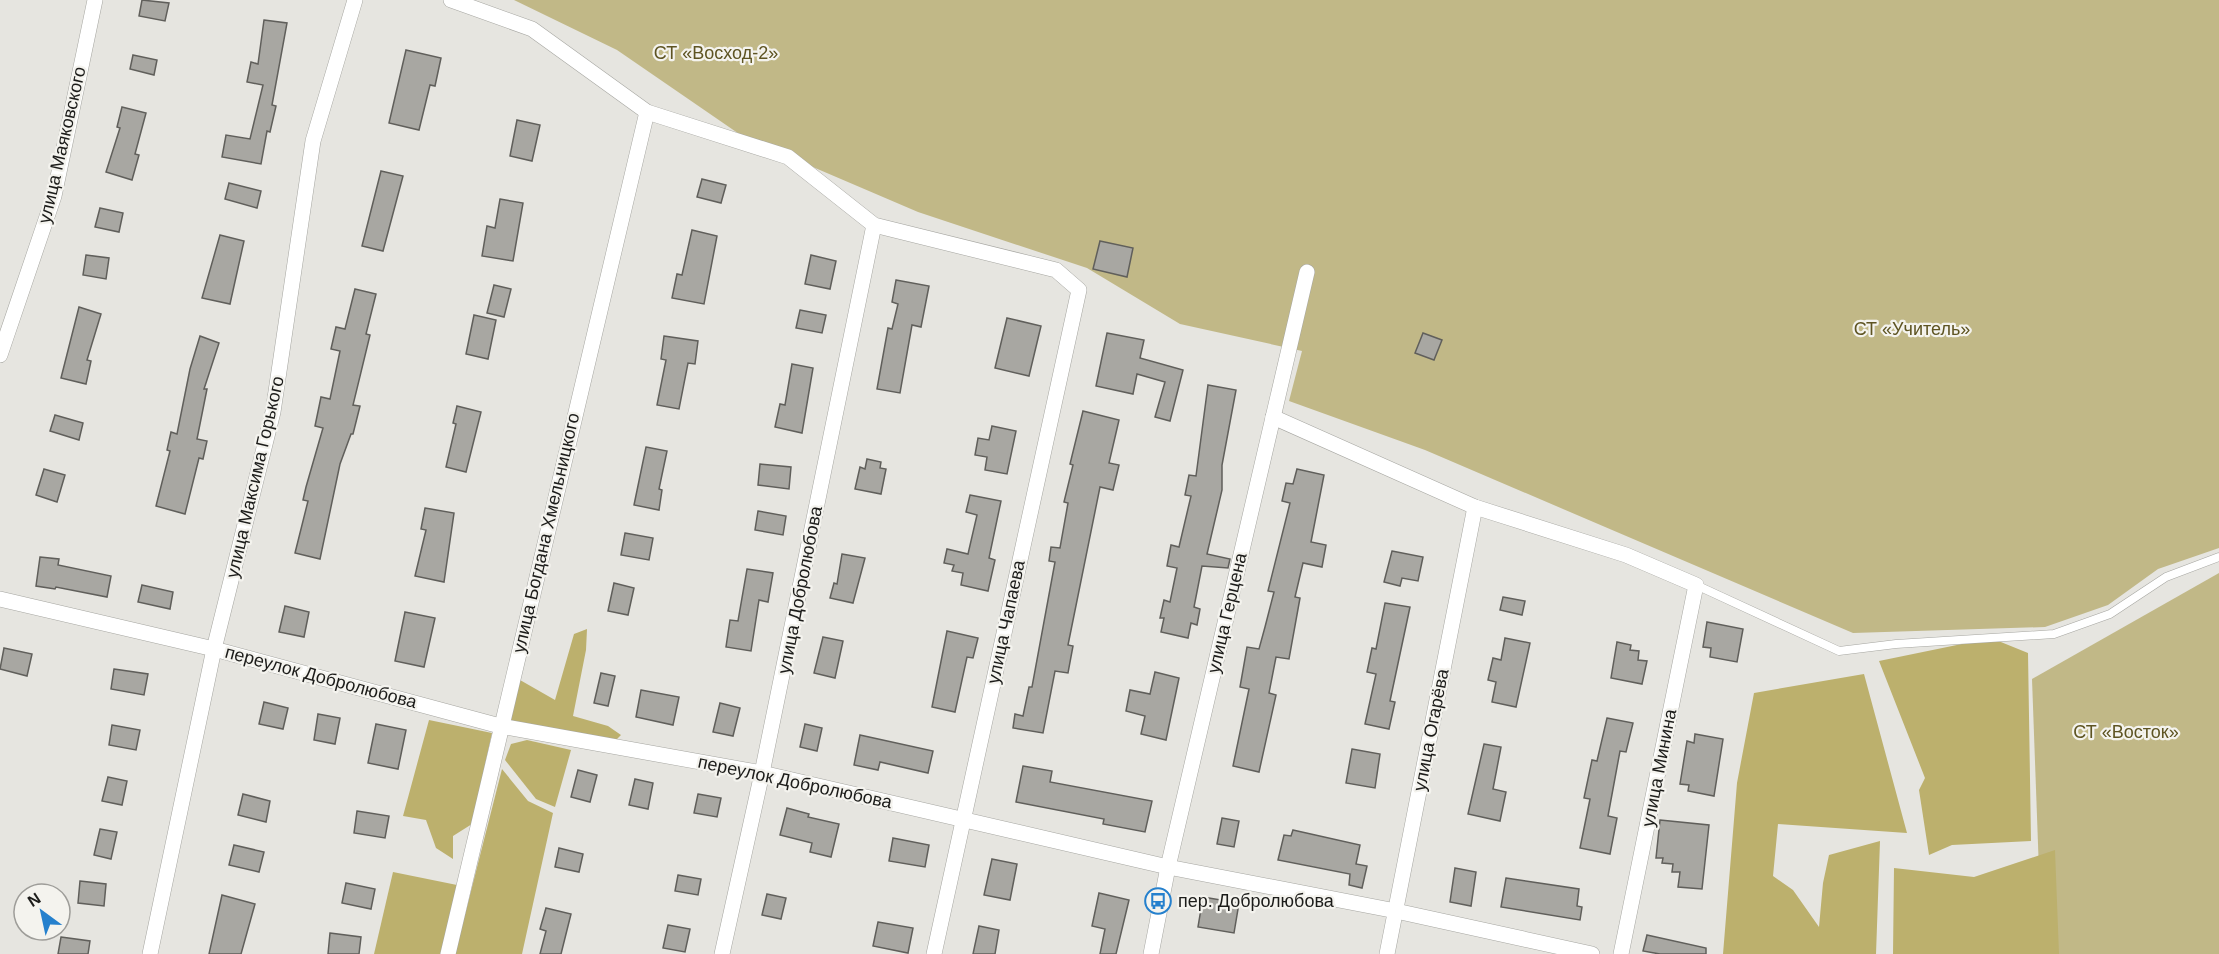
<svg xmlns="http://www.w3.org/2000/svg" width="2219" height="954" font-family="Arial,sans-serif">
	<rect width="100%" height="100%" fill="#e6e5e0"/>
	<g fill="#c1b887">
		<polygon points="514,0 2219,0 2219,548 2158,569 2108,605 2045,627 1853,633 1425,450 1289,401 1302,351 1180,324 1087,268 918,212 745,138 617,50"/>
		<polygon points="2219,573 2219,954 2042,954 2032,679"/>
	</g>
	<g fill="#bcb06d">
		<polygon points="587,629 586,650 573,716 608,726 621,735 613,743 506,722 520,680 555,700 574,634"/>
		<polygon points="1991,638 2028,653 2031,841 1952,845 1929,855 1919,790 1925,778 1879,661"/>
		<polygon points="1864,674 1907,833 1778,824 1773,876 1793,890 1819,927 1823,883 1829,855 1880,841 1876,954 1723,954 1737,783 1754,693"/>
		<polygon points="429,720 492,733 472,824 453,836 453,859 436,848 426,820 403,816"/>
		<polygon points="527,740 571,750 555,807 536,799 505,760 511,744"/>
		<polygon points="502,769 528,801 553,813 522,954 455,954"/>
		<polygon points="2055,850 2059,954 1893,954 1894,868 1974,877"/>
		<polygon points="393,872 457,885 442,954 374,954"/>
	</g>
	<g fill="#a8a7a2" stroke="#605f5b" stroke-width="1.5">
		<polygon points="142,0 169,3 165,21 139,16"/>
		<polygon points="264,20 287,23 272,105 276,106 270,132 267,131 261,164 222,157 226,135 250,139 263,85 247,82 251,62 258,64"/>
		<polygon points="406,50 441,58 435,86 430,85 419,130 389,123"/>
		<polygon points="133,55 157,60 154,75 130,69"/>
		<polygon points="122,107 146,113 135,154 139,155 132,180 106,172 120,128 117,127"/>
		<polygon points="517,120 540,125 532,161 510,156"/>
		<polygon points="381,171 403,176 383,251 362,246"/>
		<polygon points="702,179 726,185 721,203 697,197"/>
		<polygon points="229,183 261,191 257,208 225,199"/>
		<polygon points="500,199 523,203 513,261 482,256 487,226 495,228"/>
		<polygon points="100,208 123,213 119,232 95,227"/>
		<polygon points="692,230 717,236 704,304 672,298 677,274 682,275"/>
		<polygon points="220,235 244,241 230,304 202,298"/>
		<polygon points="1100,241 1133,248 1127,277 1093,269"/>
		<polygon points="86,255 109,258 106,279 83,275"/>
		<polygon points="811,255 836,261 830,289 805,284"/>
		<polygon points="896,280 929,286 921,327 912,325 900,393 877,389 888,328 892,329 898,304 892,302"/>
		<polygon points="494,285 511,289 504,317 487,313"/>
		<polygon points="355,289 376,294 366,334 370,335 353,405 360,406 353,434 351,434 340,464 320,559 295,553 308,501 303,500 306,487 323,428 315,426 321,397 330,399 340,351 331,349 336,327 345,329"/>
		<polygon points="79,307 101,314 87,360 91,361 86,384 61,378"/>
		<polygon points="800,310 826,315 822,333 796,328"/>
		<polygon points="474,315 496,320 488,359 466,354"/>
		<polygon points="1007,318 1041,326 1029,376 995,368"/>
		<polygon points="1107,333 1144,340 1140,358 1183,370 1170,421 1155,417 1165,382 1137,374 1133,394 1096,386"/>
		<polygon points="1423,333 1442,340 1434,360 1415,353"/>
		<polygon points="200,336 219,343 204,389 207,389 197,439 207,441 203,459 199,458 185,514 156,506 170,451 167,450 171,432 177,434 190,369"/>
		<polygon points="664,336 698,341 695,364 688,363 679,409 657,405 666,360 661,359"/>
		<polygon points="792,364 813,368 802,433 775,427 780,404 785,405"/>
		<polygon points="1208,385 1236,390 1222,465 1222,490 1207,554 1230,559 1228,568 1202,566 1194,607 1200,609 1197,625 1191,623 1188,638 1161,632 1164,618 1160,618 1164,600 1170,602 1177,568 1167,566 1171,545 1179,547 1191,496 1185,495 1189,475 1196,476"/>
		<polygon points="457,406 481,412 466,472 446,467 456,424 453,423"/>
		<polygon points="1083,411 1119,420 1109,463 1119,465 1113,490 1100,487 1068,645 1073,646 1068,673 1055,671 1043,733 1013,728 1015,714 1023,716 1029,687 1032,687 1055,562 1049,561 1051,547 1060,548 1068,503 1064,502 1073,465 1070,464"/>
		<polygon points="55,415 83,423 79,440 50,431"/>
		<polygon points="992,426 1016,431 1007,474 985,470 987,457 975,455 978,438 989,440"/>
		<polygon points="646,447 667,451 659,489 662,490 659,510 634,505"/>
		<polygon points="867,459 881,462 880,468 886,469 881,494 855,489 860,467 865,469"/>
		<polygon points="760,464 791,467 789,489 758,485"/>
		<polygon points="44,469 65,475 57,502 36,495"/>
		<polygon points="1297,469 1324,475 1311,542 1326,545 1322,567 1303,563 1295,597 1300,598 1289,659 1276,657 1269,693 1276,695 1259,772 1233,766 1249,689 1240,687 1247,647 1259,649 1265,627 1274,592 1268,591 1290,503 1282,501 1286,483 1293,484"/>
		<polygon points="970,495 1001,501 989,558 995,560 988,591 961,585 963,573 952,571 954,565 944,563 947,549 968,554 977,515 966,512"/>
		<polygon points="425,508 454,513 444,582 415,576 426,530 421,529"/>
		<polygon points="758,511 786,516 783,535 755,530"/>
		<polygon points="625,533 653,538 649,560 621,555"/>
		<polygon points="1392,551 1423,557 1418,581 1402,578 1400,586 1384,582"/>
		<polygon points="842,554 865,558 853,603 830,598 834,583 837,584"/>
		<polygon points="40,557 59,559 58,565 111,576 107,597 56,587 55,589 36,586"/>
		<polygon points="747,569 773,573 768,602 759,600 751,651 726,647 730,620 738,621"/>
		<polygon points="614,583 634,588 628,615 608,611"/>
		<polygon points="142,585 173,592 170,609 138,602"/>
		<polygon points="1503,597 1525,601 1522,615 1500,610"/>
		<polygon points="1385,603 1410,607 1390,701 1395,702 1389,729 1365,724 1376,674 1367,672 1372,648 1376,649"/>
		<polygon points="285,606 309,612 304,637 279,632"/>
		<polygon points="405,612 435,618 424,667 395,661"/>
		<polygon points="1707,622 1743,629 1737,662 1710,657 1711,648 1703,647"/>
		<polygon points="947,631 978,638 973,658 967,657 955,712 932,707"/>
		<polygon points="823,637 843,641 835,678 814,673"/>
		<polygon points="1505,638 1530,643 1516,707 1492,702 1496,682 1488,680 1493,658 1501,660"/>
		<polygon points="1617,642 1631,645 1630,650 1639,651 1638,660 1647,661 1642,684 1611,678"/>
		<polygon points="4,648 32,654 27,676 0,669"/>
		<polygon points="114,669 148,674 144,695 111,689"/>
		<polygon points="1155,672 1179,678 1166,740 1141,734 1145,716 1126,711 1130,690 1150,694"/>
		<polygon points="601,673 615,676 608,706 594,703"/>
		<polygon points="641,690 679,697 673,725 636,717"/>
		<polygon points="264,702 288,708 283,729 259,724"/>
		<polygon points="720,703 740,708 733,736 713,732"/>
		<polygon points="318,714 340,718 335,744 314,740"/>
		<polygon points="1607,718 1633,723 1626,752 1620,751 1608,816 1617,818 1610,854 1580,848 1590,799 1584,798 1592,760 1597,761"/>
		<polygon points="376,724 406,730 398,769 368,763"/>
		<polygon points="805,724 822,728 817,751 800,747"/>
		<polygon points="112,725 140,730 136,750 109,745"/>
		<polygon points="1695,734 1723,739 1714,796 1688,791 1689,785 1680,784 1687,741 1694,743"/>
		<polygon points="860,735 933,751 928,773 880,762 878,770 854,765"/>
		<polygon points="1484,744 1501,747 1493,789 1506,792 1500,821 1468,814"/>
		<polygon points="1352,749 1380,754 1375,788 1346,783"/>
		<polygon points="1023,766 1052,771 1050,782 1152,801 1145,832 1103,824 1104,819 1016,802"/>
		<polygon points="578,770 597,775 590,802 571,797"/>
		<polygon points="108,777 127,781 122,805 102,801"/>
		<polygon points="635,779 653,783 648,809 629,805"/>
		<polygon points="243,794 270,801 266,822 238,815"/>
		<polygon points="698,794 721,798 717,817 694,813"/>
		<polygon points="787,808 809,814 808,817 839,824 831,857 810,852 812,843 780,835"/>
		<polygon points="357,811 389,816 385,838 354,833"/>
		<polygon points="1222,818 1239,821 1234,847 1217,844"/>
		<polygon points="1660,820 1709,825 1702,889 1678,887 1680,872 1672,872 1673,864 1662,863 1663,858 1656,858"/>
		<polygon points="100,829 117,832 111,859 94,855"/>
		<polygon points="1293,830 1360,845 1356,864 1367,866 1362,888 1349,885 1350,874 1278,860 1284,835 1291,836"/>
		<polygon points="893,838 929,845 925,867 889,861"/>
		<polygon points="234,845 264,852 259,872 229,865"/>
		<polygon points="559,848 583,854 579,872 555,867"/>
		<polygon points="992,859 1017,864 1010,900 984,895"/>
		<polygon points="1455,868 1476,872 1471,906 1450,902"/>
		<polygon points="678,875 701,879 698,895 675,891"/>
		<polygon points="1506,878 1579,889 1577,906 1582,907 1580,920 1501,907"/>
		<polygon points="80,881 106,884 104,906 78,903"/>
		<polygon points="346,883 375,889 371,909 342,903"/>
		<polygon points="1099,893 1129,900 1116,954 1100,954 1105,929 1092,926"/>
		<polygon points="767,894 786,898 781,919 762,915"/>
		<polygon points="222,895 255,904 241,954 209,954"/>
		<polygon points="1203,897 1239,903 1234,933 1198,927"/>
		<polygon points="546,908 571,914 561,954 540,954 546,931 540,929"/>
		<polygon points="878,922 913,928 908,953 873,946"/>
		<polygon points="668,925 690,929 685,952 663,948"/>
		<polygon points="979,926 999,930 995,954 973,954"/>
		<polygon points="330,933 361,937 359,954 328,954"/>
		<polygon points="1647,935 1706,948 1706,954 1660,954 1643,951"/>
		<polygon points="61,937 90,941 88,954 58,954"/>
	</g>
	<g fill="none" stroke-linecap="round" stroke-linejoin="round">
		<g stroke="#a6a6a1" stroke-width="9">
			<polyline id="lane" points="1696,585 1839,651 1896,644 2054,634 2110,614 2166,577 2219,557"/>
		</g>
		<g stroke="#a6a6a1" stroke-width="16">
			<g id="street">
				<polyline points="451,0 532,29 647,112 788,157 874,225 1056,270 1079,290 934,954"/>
				<polyline points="0,355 54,196 95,0"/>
				<polyline points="1273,417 1475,507 1626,555 1696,585 1621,954"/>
				<polyline points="0,599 214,649 500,726 762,773 1168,867 1396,911 1592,954"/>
				<polyline points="150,954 214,649 273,412 313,141 355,0"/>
				<polyline points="448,954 647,112"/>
				<polyline points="722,954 762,773 874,225"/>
				<polyline points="1151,954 1168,867 1307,272"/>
				<polyline points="1387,954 1475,507"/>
			</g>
		</g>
		<use href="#lane" stroke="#fff" stroke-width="8"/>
		<use href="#street" stroke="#fff" stroke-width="15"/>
	</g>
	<defs>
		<g id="bus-ring" transform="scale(1.35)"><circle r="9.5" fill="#f4f3ee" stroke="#2580cd" stroke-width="1.5"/><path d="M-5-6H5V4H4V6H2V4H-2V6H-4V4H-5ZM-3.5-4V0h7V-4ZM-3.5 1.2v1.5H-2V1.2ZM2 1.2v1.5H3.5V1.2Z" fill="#2580cd"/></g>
	</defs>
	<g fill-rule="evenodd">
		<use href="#bus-ring" x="1158" y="901"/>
	</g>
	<g text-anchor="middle" stroke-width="4.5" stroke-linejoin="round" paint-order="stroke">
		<g font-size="18" fill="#5e5422" stroke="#f4f3ee">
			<text x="716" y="59">СТ «Восход-2»</text>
			<text x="1912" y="335">СТ «Учитель»</text>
			<text x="2126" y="738">СТ «Восток»</text>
		</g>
		<g font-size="18" fill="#1c1c1a" stroke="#f4f3ee">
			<text transform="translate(62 145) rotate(-77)" y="6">улица Маяковского</text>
			<text transform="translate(255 477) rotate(-77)" y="6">улица Максима Горького</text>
			<text transform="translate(546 533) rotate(-77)" y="6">улица Богдана Хмельницкого</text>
			<text transform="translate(800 590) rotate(-79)" y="6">улица Добролюбова</text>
			<text transform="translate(1227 613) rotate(-77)" y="6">улица Герцена</text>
			<text transform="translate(1006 622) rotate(-78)" y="6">улица Чапаева</text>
			<text transform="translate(321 677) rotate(15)" y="6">переулок Добролюбова</text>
			<text transform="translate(1431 730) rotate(-79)" y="6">улица Огарёва</text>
			<text transform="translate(1659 768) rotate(-79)" y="6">улица Минина</text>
			<text transform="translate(795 782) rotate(12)" y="6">переулок Добролюбова</text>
		</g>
		<g font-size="18" fill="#1c1c1a" stroke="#f4f3ee" text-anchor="start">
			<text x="1178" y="907">пер. Добролюбова</text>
		</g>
	</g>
	<g transform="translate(42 912) rotate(327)"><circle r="28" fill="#f4f3ee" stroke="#9e9d99" stroke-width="1.5"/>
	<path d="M0-4.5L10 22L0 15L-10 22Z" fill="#2580cd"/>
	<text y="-9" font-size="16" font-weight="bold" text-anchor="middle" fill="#1c1c1a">N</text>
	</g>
</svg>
